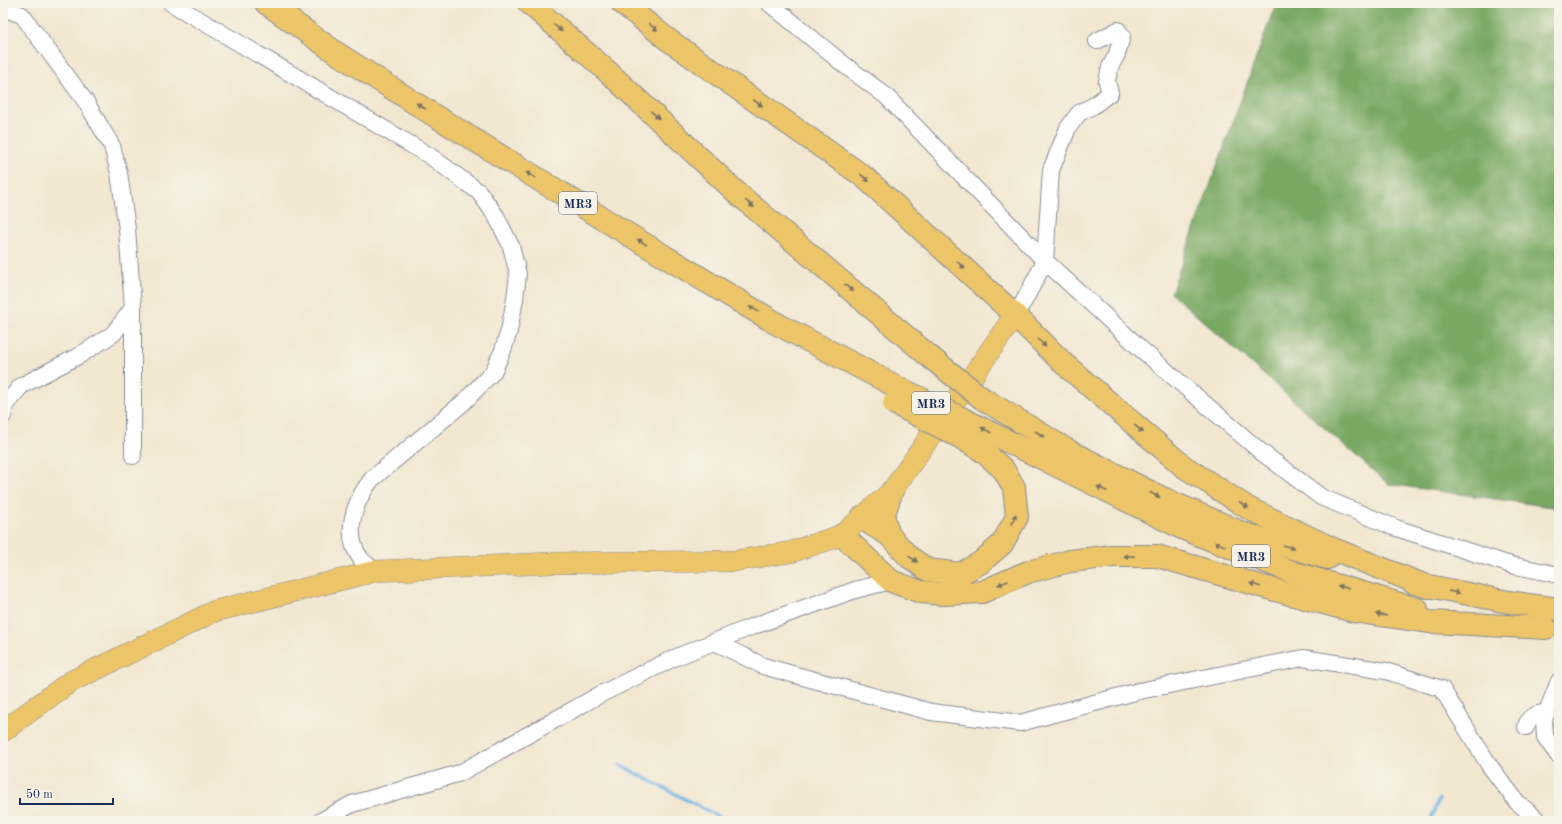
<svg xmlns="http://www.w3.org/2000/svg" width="1562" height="824" font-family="'Old Standard TT',serif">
	<rect width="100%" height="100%" fill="#f7f3e8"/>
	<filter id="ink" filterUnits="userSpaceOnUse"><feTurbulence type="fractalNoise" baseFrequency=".025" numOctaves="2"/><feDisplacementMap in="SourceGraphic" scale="8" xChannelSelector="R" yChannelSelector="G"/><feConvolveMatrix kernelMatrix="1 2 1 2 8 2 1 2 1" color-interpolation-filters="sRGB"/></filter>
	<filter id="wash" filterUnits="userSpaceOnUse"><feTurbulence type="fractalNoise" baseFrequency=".012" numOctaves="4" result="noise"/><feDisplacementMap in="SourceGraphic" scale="16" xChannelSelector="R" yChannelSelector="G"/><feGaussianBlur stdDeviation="0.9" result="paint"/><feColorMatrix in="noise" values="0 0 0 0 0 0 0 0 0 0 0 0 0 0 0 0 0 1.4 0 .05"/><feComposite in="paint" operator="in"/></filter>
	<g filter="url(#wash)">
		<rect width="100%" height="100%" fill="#f2e7d0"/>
		<polygon fill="#79a862" stroke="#4a6c60" points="1276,3 1559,3 1559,508 1388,484 1171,293"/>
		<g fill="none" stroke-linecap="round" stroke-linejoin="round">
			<g stroke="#71b3e6" stroke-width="3.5">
				<polyline points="620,765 727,821"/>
				<polyline points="1430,821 1439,799"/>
			</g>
		</g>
	</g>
	<g filter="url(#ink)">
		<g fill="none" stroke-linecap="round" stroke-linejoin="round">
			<g stroke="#868b97" stroke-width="18">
				<g id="minor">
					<path d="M171,3L430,156L479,192L496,216L511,246L518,274L515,299L509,331L503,350L493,372L464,402L372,479C355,500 342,534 361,559C365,564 371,567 376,571"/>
					<polyline points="769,3 842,63 886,96 1045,261 1142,350 1260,451 1321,497 1396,528 1511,565 1559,575"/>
					<polyline points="3,8 22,15 86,102 112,146 119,173 127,229 133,308 133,456"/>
					<polyline points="1015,315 1024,301 1045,261 1051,170 1068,128 1079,113 1093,106 1110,93 1107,81 1110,67 1117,54 1122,36 1118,30 1097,41"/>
					<polyline points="3,416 5,405 21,386 80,355 113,334 133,308"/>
					<polyline points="715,642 763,666 931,712 1020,723 1139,691 1303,658 1386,671 1442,689 1489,765 1517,802 1539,821"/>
					<polyline points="1559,681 1544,719 1545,737 1557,754 1559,755"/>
					<path d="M1526,727C1528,716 1537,713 1547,713"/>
					<polyline points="321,821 352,804 460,773 601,694 674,658 751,627 855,590 891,581"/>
				</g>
			</g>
			<g stroke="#868b97" stroke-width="22">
				<polyline id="major" points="3,731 70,682 215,611 376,571 551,563 735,561 791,552 842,535 892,491 1015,315"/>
			</g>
			<g stroke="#868b97" stroke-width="24">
				<g id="highway">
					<polyline points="266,3 335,52 432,114 654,250 779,325 899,388"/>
					<polyline points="529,3 607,71 737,193 930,357"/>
					<polyline points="622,3 667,39 863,176 1015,315 1063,363 1183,466 1248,508 1333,549 1428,587"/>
					<polyline points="983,399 1069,451 1160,497 1242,533 1327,558"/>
					<polyline points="963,419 1182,528 1292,572 1417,609"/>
					<polyline points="892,491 883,516 889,535 909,557 928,570 960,574 980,563 1002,544 1017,517 1014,487 1003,469 984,452 960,437"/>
					<polyline points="862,517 872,525 889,535"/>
					<polyline points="842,535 891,581 921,592 943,594 982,592 1028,572 1070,561 1113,556 1157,556 1264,587 1353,611 1431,622 1546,628"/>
					<polyline points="1414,583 1508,602 1559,609"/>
				</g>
			</g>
			<use href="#minor" stroke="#fff" stroke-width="16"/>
			<use href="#major" stroke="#edc569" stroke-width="21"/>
			<use href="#highway" stroke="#edc569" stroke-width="22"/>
			<g stroke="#868b97" stroke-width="24" stroke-linecap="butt">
				<g id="highway-bridge">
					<polyline points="930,357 983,399"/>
					<polyline points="899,388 963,419"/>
					<polyline points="894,403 960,437"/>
				</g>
			</g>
			<use href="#highway-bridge" stroke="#edc569" stroke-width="22"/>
		</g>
		<defs><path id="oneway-solid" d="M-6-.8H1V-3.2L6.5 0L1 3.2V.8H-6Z"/></defs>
		<g fill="#797263">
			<use href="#oneway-solid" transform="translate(653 27) rotate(39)"/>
			<use href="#oneway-solid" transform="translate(558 28) rotate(41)"/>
			<use href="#oneway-solid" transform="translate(758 103) rotate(35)"/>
			<use href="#oneway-solid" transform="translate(421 106) rotate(-148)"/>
			<use href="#oneway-solid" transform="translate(655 115) rotate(43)"/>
			<use href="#oneway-solid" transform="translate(531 175) rotate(-149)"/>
			<use href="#oneway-solid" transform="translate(865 178) rotate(40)"/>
			<use href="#oneway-solid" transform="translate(750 204) rotate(40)"/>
			<use href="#oneway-solid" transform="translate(642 242) rotate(-149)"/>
			<use href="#oneway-solid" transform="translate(961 265) rotate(42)"/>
			<use href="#oneway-solid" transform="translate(849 288) rotate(40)"/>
			<use href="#oneway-solid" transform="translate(754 309) rotate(-149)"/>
			<use href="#oneway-solid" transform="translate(1042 343) rotate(45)"/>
			<use href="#oneway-solid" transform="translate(1139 429) rotate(41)"/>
			<use href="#oneway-solid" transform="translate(986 430) rotate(-153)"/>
			<use href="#oneway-solid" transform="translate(1040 434) rotate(31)"/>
			<use href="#oneway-solid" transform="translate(1102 489) rotate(-154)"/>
			<use href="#oneway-solid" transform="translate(1155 495) rotate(27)"/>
			<use href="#oneway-solid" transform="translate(1244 505) rotate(32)"/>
			<use href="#oneway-solid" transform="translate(1014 519) rotate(-70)"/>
			<use href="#oneway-solid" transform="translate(1220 544) rotate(-158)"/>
			<use href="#oneway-solid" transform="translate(1289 547) rotate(16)"/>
			<use href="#oneway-solid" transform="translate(1129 556) rotate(-179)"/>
			<use href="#oneway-solid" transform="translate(913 559) rotate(35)"/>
			<use href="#oneway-solid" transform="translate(1003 583) rotate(157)"/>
			<use href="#oneway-solid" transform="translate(1255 585) rotate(-163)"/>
			<use href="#oneway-solid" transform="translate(1343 587) rotate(-164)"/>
			<use href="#oneway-solid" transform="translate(1454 592) rotate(11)"/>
			<use href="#oneway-solid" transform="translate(1381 615) rotate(-172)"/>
		</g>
	</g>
	<g text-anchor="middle" stroke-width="3" stroke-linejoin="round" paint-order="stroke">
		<g fill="#f7f3e8" stroke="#5d6a87" stroke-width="1">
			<rect x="559" y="192" width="38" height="22" rx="3"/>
			<rect x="912" y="392" width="38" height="22" rx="3"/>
			<rect x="1232" y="545" width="38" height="22" rx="3"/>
		</g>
		<g font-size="13" font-weight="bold" fill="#1b2f5e">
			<text x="578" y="208">MR3</text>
			<text x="931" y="408">MR3</text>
			<text x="1251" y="561">MR3</text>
		</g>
	</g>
	<rect width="1562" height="824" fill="none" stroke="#f7f3e8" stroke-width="16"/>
	<path d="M20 798v6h93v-6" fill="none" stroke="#1b2f5e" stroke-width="2"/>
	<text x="26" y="798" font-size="12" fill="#1b2f5e" stroke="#f7f3e8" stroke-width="3" paint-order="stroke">50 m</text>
</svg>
